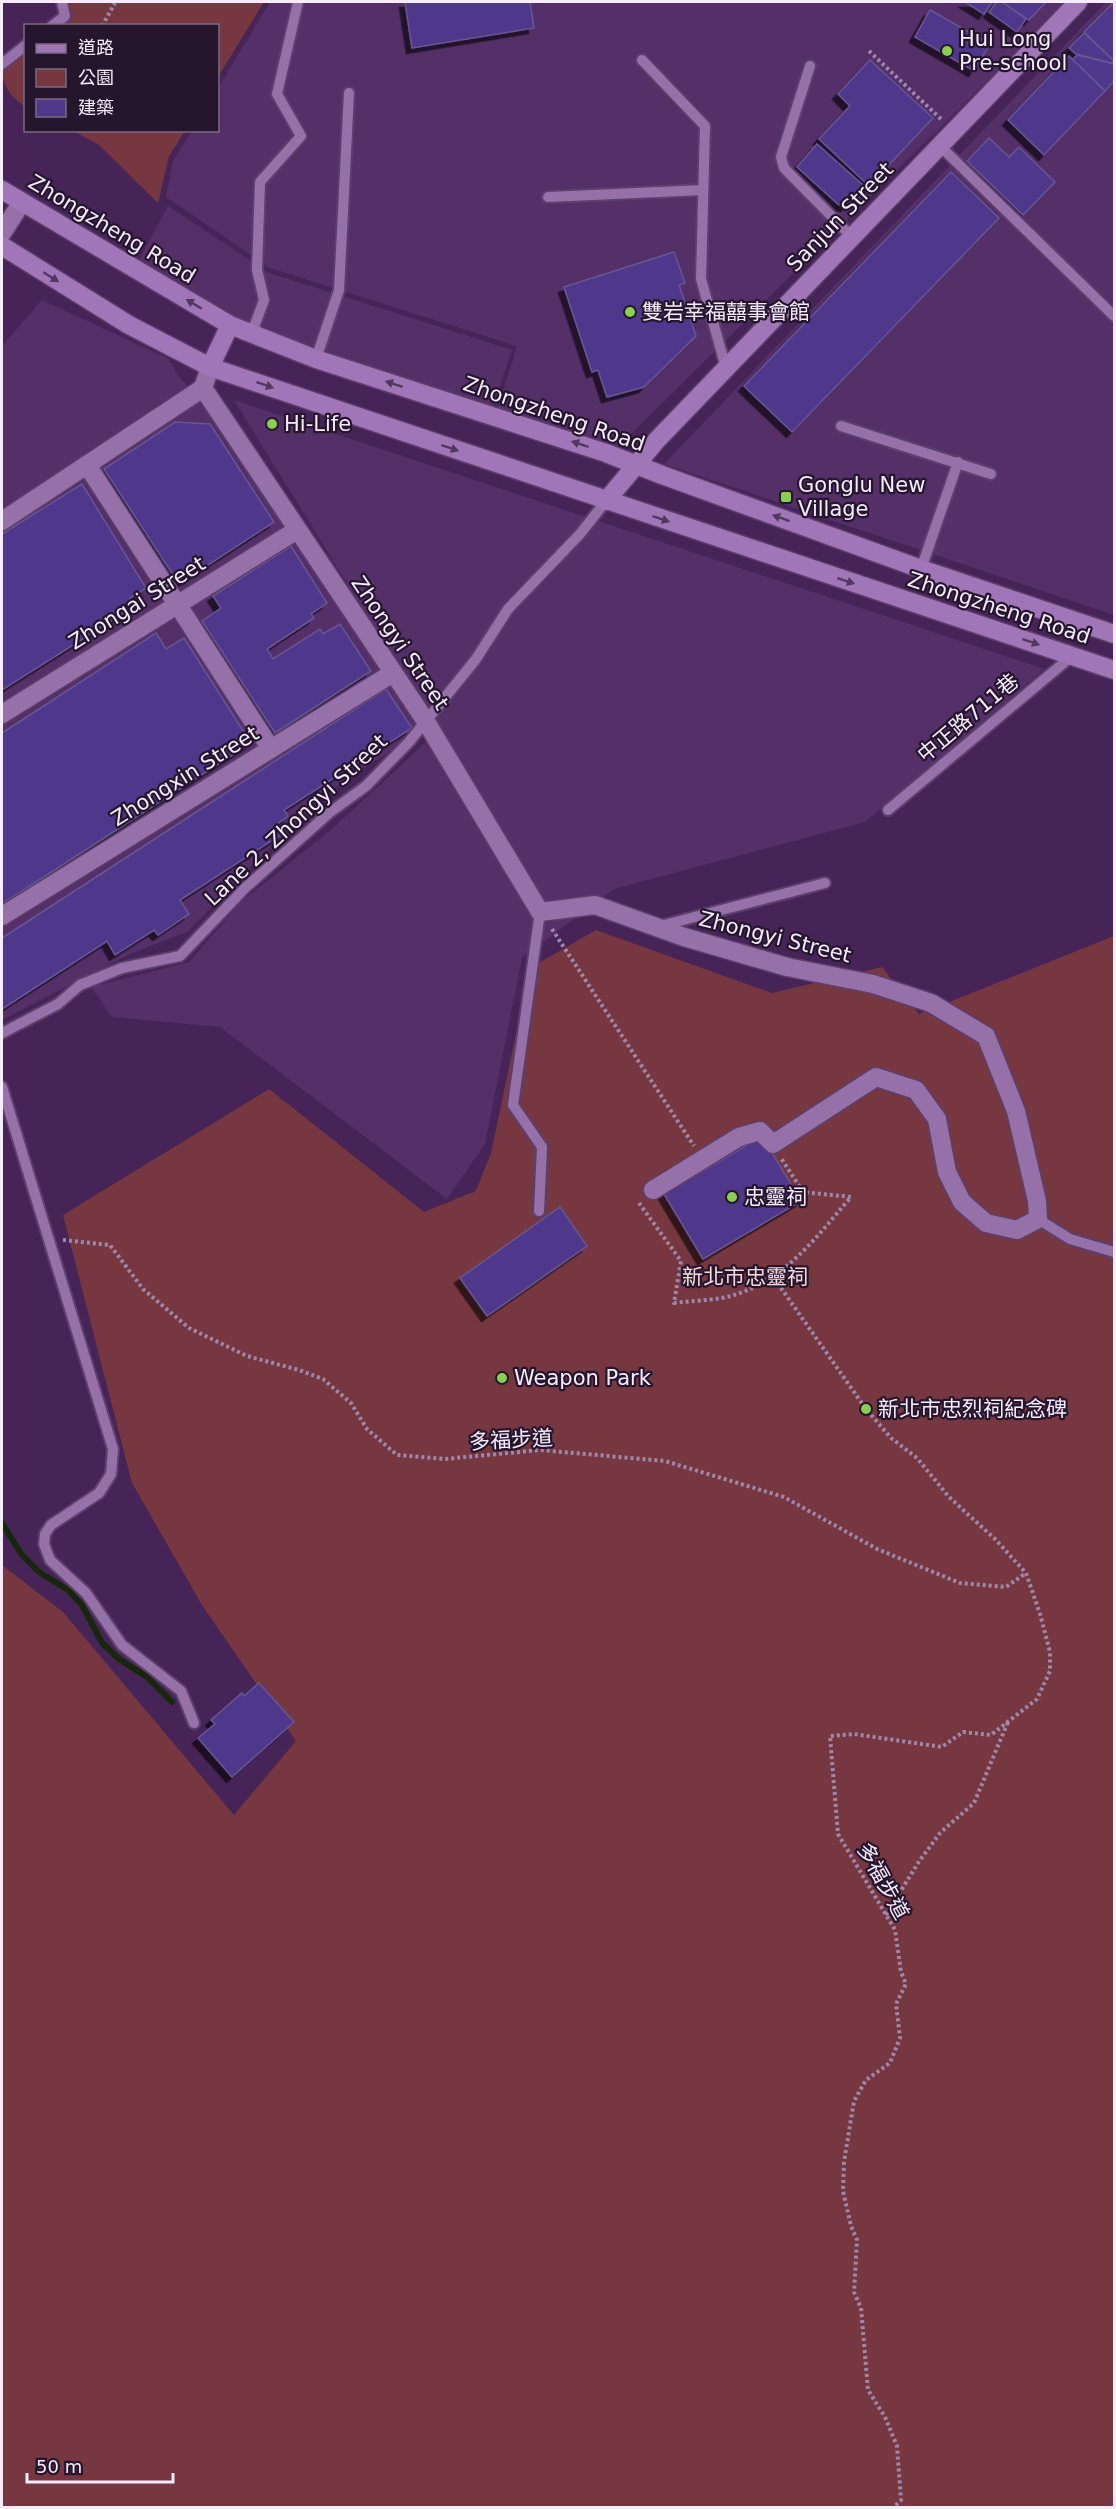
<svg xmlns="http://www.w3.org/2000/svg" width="1116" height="2509" font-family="'DejaVu Sans','Noto Sans TC',sans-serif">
	<defs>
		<filter id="shadow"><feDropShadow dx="-5.5" dy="5.5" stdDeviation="0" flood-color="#0009"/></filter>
	</defs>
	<rect width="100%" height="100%" fill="#472458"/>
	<g fill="#542f68">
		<polygon points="270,2 1067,2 613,452 495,416 517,346 270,268 166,197 173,161 192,131 218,130 218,88"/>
		<polygon points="1106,2 1114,2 1114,615 664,464"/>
		<polygon points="168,206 269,273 512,350 492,410 232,327 136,265"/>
		<polygon points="42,300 169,359 180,378 203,404 417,723 393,749 319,798 187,932 132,953 2,1020 2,346"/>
		<polygon points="234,400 1044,669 865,822 614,889 522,958 485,1144 447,1199 220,1027 112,1017 91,987 189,962 241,902 332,829 438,731"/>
	</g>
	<g fill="#773740">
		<polygon points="70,2 264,2 218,77 218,26 63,26 70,20"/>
		<path d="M25,52V106C12,99 2,85 2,70Z"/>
		<polygon points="73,131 185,131 169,156 158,203 98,144"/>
		<polygon points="596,930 772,993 882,967 919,1014 1114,936 1114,2507 2,2507 2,1565 63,1612 234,1815 296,1741 202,1605 132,1483 63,1215 269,1089 424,1212 476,1191 491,1153 530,968"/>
	</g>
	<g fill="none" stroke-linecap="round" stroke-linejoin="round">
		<polyline stroke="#17270a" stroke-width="6" points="2,1523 22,1555 39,1572 68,1590 82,1605 102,1643 119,1659 147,1677 172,1702"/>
	</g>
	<g fill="#50378c" stroke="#655793" stroke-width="1.5" filter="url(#shadow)">
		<polygon points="405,2 530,2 534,28 412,48"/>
		<polygon points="965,2 992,2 984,14"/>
		<polygon points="997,2 1002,2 1026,19 1017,32 989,12"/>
		<polygon points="1002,2 1046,2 1029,20"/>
		<polygon points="1114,2 1114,61 1084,32"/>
		<polygon points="930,10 990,44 974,71 915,37"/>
		<polygon points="1084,33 1114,61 1112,63 1076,54 1069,48"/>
		<polygon points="1077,55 1114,64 1114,81 1105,91 1072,60"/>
		<polygon points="1069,56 1105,91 1044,155 1008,120"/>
		<polygon points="870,60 933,118 869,186 819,139 850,106 838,94"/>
		<polygon points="989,138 1009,157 1019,147 1055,182 1023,215 967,161"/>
		<polygon points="817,144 865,187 846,206 839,205 797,167"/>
		<polygon points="951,172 999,218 792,432 744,386"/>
		<polygon points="674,252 685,283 679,285 696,336 644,387 607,397 598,370 592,372 564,287"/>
		<polygon points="175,422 210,424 274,522 179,584 104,469"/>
		<polygon points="82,484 146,588 130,598 135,606 2,690 2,534"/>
		<polygon points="291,546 327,603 311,614 314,618 267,649 273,659 320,629 323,634 340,624 371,671 275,733 202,621 221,608 213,596"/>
		<polygon points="156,633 166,649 184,638 251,743 2,904 2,733"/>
		<polygon points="386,689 412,728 284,810 288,816 276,825 282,834 180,900 189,914 158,935 154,930 115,955 107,941 2,1009 2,938"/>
		<polygon points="762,1136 801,1201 703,1259 664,1194"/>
		<polygon points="560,1207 587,1246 487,1316 460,1278"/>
		<polygon points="259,1683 294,1722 232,1777 198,1738 215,1724 211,1720 242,1693 244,1696"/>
	</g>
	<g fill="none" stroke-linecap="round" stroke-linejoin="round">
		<g stroke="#5d3f6b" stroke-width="14">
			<g id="lane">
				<polyline points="52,26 65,16 62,2"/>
				<polyline points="642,60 705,126 701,279 726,368"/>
				<polyline points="2,64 26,45"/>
				<polyline points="810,66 781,157 784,168 852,237"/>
				<polyline points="940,146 1114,316"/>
				<polyline points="548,197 703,190"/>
				<polyline points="251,335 264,300 257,270 260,182 301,136 277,94 298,2"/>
				<polyline points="316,359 339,290 349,93"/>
				<polyline points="841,426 991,474"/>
				<polyline points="921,569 958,462"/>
				<polyline points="888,810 1072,656"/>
				<polyline points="660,926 825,883"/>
				<polyline points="2,1033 58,1004 80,985 122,968 180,956 245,888 329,813 366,786 409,742 476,659 508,609 580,534 606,501"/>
				<polyline points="2,1087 113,1449 111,1474 99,1493 51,1525 45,1534 44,1544 50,1560 86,1593 122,1645 181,1691 194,1723"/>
				<polyline points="539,1211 542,1147 513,1105 540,912"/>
				<polyline points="1038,1219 1070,1239 1114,1252"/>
			</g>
		</g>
		<g stroke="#5d3f6b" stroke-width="21">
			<g id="street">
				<polyline points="2,233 22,202"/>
				<polyline points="210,367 203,388 425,720 540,912 595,905 684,937 787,967 873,984 931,1003 986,1036 1016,1111 1037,1201 1038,1219 1017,1230 986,1223 962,1202 947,1172 937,1119 916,1090 876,1077 773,1144 760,1131 739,1137 653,1190"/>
				<polyline points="87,465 271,749"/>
				<polyline points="2,521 203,388"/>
				<polyline points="2,714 297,530"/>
				<polyline points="2,916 393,673"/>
			</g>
		</g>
		<g stroke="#5d3f6b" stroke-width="21">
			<g id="secondary">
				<polyline points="2,190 230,325 316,359 606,453 662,475 921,569 1114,634"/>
				<polyline points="2,246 129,325 210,367 1114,670"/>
				<polyline points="210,367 230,325"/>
				<polyline points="606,501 656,441 1078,2"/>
			</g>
		</g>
		<g stroke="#9f87ab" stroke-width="4" stroke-dasharray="3 3" stroke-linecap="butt">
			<polyline points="102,26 115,3"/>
			<polyline points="869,51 942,120"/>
			<polyline points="552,929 694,1146"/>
			<path d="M639,1203L681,1261L674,1303C694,1300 718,1301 737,1294C788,1277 817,1236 851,1197L803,1192L781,1158"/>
			<polyline points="63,1240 110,1245 143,1289 189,1328 247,1356 299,1370 323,1379 351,1403 367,1429 397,1455 445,1459 540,1450 665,1461 784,1497 877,1549 960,1583 1006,1587 1026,1573"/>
			<polyline points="774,1278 866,1409 891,1438 917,1458 949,1497 995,1539 1026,1573 1040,1614 1050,1652 1050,1671 1037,1699 991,1735 963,1732 942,1747 854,1734 830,1736 838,1834 895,1930 901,1972 906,1984 896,2004 900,2038 890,2063 866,2080 854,2101 844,2162 843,2191 851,2226 857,2240 854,2292 861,2308 868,2390 885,2417 897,2446 901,2500 893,2508"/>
			<polyline points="886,1915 918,1863 940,1833 974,1803 1008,1722"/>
		</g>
		<use href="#lane" stroke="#9570a9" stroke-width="10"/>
		<use href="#street" stroke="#9570a9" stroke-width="18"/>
		<use href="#secondary" stroke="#a176b8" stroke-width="18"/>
	</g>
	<defs><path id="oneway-solid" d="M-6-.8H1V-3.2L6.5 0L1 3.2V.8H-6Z" transform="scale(1.5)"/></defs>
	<g fill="#50385e">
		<use href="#oneway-solid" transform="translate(51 277) rotate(32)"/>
		<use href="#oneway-solid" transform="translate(194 304) rotate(-149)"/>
		<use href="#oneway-solid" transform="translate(394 384) rotate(-162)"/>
		<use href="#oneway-solid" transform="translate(265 385) rotate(19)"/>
		<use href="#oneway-solid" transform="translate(580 444) rotate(-162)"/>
		<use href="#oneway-solid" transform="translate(450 448) rotate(19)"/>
		<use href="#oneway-solid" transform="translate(781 518) rotate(-160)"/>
		<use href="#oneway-solid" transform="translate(661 519) rotate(18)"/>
		<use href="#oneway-solid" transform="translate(846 581) rotate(18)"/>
		<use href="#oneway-solid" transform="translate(1031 642) rotate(18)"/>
	</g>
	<g fill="#88cf4a" stroke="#25162d" stroke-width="2">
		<circle cx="947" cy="51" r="6"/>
		<circle cx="630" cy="312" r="6"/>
		<circle cx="272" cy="424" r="6"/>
		<rect x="780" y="491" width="12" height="12" rx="3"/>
		<circle cx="732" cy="1197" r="6"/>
		<circle cx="502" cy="1378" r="6"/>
		<circle cx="866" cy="1409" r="6"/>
	</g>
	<g text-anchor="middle" stroke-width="4.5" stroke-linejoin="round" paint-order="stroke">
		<g font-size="21" fill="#f7ebfe" stroke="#25162d" text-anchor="start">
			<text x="959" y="46">Hui Long<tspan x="959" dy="24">Pre-school</tspan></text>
			<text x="642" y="319">雙岩幸福囍事會館</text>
			<text x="284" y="431">Hi-Life</text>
			<text x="798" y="492">Gonglu New<tspan x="798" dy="24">Village</tspan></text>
			<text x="744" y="1204">忠靈祠</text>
			<text x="514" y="1385">Weapon Park</text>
			<text x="878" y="1416">新北市忠烈祠紀念碑</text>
		</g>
		<g font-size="21" fill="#f7ebfe" stroke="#25162d">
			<text transform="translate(840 217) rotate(-46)" y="7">Sanjun Street</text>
			<text transform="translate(112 229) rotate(31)" y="7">Zhongzheng Road</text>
			<text transform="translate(554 414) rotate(19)" y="7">Zhongzheng Road</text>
			<text transform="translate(137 603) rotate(-32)" y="7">Zhongai Street</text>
			<text transform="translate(999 608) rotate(18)" y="7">Zhongzheng Road</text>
			<text transform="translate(400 643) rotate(56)" y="7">Zhongyi Street</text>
			<text transform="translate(968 718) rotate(-40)" y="7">中正路711巷</text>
			<text transform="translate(185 776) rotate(-32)" y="7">Zhongxin Street</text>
			<text transform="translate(296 820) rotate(-43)" y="7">Lane 2, Zhongyi Street</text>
			<text transform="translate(775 937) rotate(14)" y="7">Zhongyi Street</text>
			<text transform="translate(511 1440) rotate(-3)" y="7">多福步道</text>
			<text transform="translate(883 1881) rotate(61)" y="7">多福步道</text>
		</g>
		<g font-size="21" fill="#f6d9db" stroke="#25162d">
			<text x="745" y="1284">新北市忠靈祠</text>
		</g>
	</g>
	<rect width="1116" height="2509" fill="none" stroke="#f7ebfe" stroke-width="6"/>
	<rect x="24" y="24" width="195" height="108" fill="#25162d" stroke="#796b81" stroke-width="1.5"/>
	<rect x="36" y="44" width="30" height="9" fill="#a176b8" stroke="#796b81" stroke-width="1.5"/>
	<text x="78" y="54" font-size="18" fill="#f7ebfe">道路</text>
	<rect x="36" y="69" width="30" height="18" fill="#773740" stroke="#796b81" stroke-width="1.5"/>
	<text x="78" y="84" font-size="18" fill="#f7ebfe">公園</text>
	<rect x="36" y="99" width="30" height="18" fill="#50378c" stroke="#796b81" stroke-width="1.5"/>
	<text x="78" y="114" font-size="18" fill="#f7ebfe">建築</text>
	<path d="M27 2473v9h146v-9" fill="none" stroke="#f7ebfe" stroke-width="3"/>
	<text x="36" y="2473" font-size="18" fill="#f7ebfe" stroke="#25162d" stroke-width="4.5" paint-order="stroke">50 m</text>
</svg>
